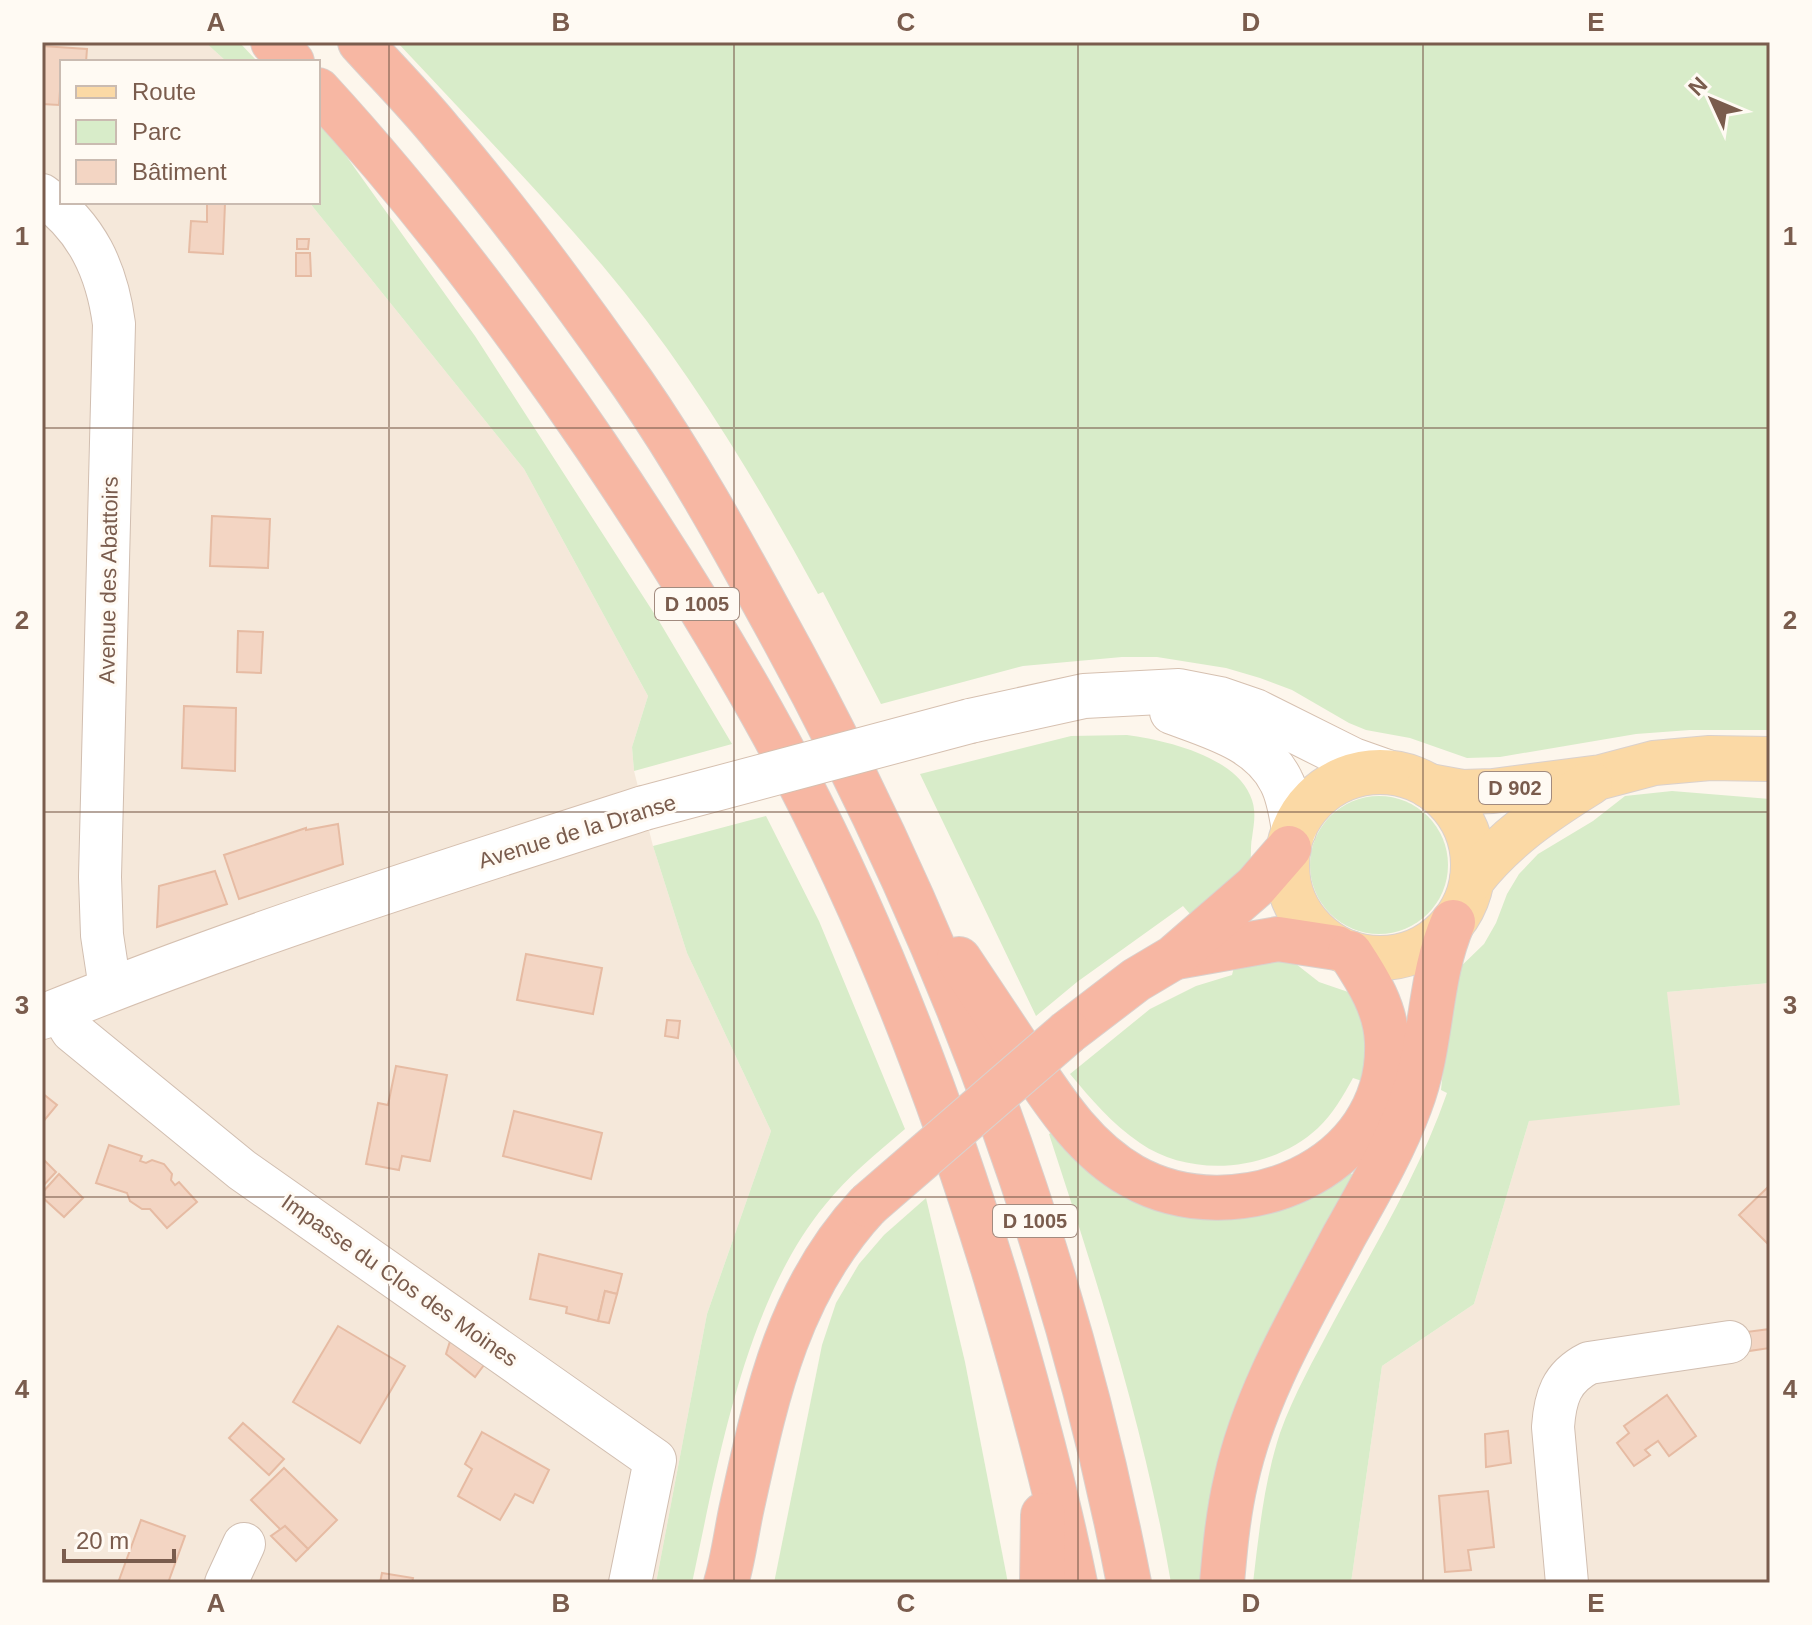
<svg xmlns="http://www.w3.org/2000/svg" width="1812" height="1625" font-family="Helvetica,sans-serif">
	<rect width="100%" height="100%" fill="#fdf6ec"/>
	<g fill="#f5e8da">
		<polygon points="42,42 205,42 227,62 62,62 62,202 309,202 524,469 648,696 632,747 634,771 653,846 687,953 771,1131 707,1314 656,1583 42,1583"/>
		<polygon points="1770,983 1770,1583 1351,1583 1382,1366 1474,1304 1529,1121 1667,992"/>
	</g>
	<g fill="#d8ecc9">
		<polygon points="205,42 239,42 258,62 227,62"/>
		<path d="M397,42H1770V730H1690L1636,734L1500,757L1467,758L1410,738L1366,730L1349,723L1292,690L1260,678L1226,668L1157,657H1122L1023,666L881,704L823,592L818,594C755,479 687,365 602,265C537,189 466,116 397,42Z"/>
		<polygon points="318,124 339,146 475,336 659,621 732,744 634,771 632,747 648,696 524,469 309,202 318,202"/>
		<path d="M1127,735C1165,740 1233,756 1250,795C1257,810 1254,823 1252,838C1250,847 1252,861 1249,869C1242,883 1203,905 1190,914L1183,906L1077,982L1036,1016L920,774L1071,736Z"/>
		<path d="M1672,791L1770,799V983L1667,992L1680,1105L1529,1121L1474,1304L1382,1366L1351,1583H1253C1259,1532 1264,1482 1280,1433C1294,1394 1314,1359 1333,1323C1373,1248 1419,1174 1447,1093L1441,1090L1453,974L1484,944L1496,923L1507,894L1519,874L1538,854L1593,821L1625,796Z"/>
		<circle cx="1379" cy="865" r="69"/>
		<path d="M766,816L819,921L905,1129C877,1153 848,1176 825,1205C745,1302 718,1462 692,1583H656L707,1314L771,1131L687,953L653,846Z"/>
		<path d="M1282,953L1319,982L1354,994L1370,1035L1362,1081L1353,1078C1343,1096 1333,1114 1318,1128C1272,1171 1192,1179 1140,1143C1112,1124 1091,1099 1070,1074L1150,1009L1196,986L1232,975L1235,963Z"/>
		<path d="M1055,1131L1121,1191L1347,1170L1358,1180L1207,1583H1171C1145,1430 1097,1281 1049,1134Z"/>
		<polygon points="926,1198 965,1362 1008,1583 774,1583 822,1345 836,1303 859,1264 884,1235"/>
	</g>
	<g fill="#f3d5c3" stroke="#e6bba3" stroke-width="2">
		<polygon points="42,46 87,49 86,62 62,62 59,105 42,104"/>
		<polygon points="207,203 225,203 223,254 189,252 191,221 207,222"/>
		<polygon points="297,239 309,239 308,249 297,249"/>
		<polygon points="296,253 310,253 311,276 296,276"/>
		<polygon points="212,516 270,519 268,568 210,566"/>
		<polygon points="238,631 263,632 261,673 237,672"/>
		<polygon points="184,706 236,708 235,771 182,768"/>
		<polygon points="338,824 343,864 239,899 224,855 306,828 306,830"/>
		<polygon points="215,871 227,904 157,927 159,886"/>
		<polygon points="526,954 602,968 593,1014 517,1000"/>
		<polygon points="667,1020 680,1021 678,1038 665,1036"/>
		<polygon points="396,1066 447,1075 430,1161 402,1156 399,1170 366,1164 378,1103 388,1105"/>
		<polygon points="42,1093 57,1105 42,1123"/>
		<polygon points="514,1111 602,1133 591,1179 503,1156"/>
		<polygon points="109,1145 142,1156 140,1161 146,1163 152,1160 164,1164 172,1174 171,1180 175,1185 179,1182 197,1202 167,1228 150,1209 142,1209 130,1201 127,1193 96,1183"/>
		<polygon points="44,1160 56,1172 42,1187 42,1163"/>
		<polygon points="59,1174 83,1198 64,1217 42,1197 42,1193"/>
		<polygon points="1770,1185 1770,1246 1739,1215"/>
		<polygon points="539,1254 622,1274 617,1294 605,1291 598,1321 566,1313 567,1307 530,1299"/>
		<polygon points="605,1291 617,1294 609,1323 598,1321"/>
		<polygon points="338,1326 405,1366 360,1443 293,1402"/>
		<polygon points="1770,1329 1770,1348 1749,1351 1746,1332"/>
		<polygon points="453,1332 487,1361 475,1377 446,1354"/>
		<polygon points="1667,1395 1696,1436 1669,1456 1658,1441 1645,1450 1650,1455 1634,1466 1617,1443 1629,1433 1624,1426"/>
		<polygon points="243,1423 284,1459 269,1475 229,1438"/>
		<polygon points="1508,1431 1511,1463 1486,1467 1485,1434"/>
		<polygon points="482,1432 549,1470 533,1503 515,1494 500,1520 458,1496 472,1469 465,1464"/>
		<polygon points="284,1468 337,1520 308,1549 285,1526 281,1530 251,1500"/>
		<polygon points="1488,1491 1494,1547 1468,1550 1471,1570 1445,1572 1439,1496"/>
		<polygon points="141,1520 185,1536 168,1583 118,1583"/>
		<polygon points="285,1526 308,1549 296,1561 271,1536"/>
		<polygon points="382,1573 413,1578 412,1583 380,1583"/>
	</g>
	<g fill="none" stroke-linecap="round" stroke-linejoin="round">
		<g stroke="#d1beb0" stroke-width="44">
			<g id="street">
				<path d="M42,195C87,227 107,270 114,324L100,877L102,935L110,988"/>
				<polyline points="59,1010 72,1031 242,1170 655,1460 630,1583"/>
				<polyline points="226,1583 244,1544"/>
				<path d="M1567,1583L1553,1427C1555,1398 1561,1377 1589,1363L1730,1342"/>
			</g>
		</g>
		<g stroke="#d6c0b0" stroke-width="46">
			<g id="secondary">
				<path d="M1172,712C1212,727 1261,740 1281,781C1289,796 1291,813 1294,830"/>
				<polyline points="970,721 1084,696 1179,691 1220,699 1255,711 1353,760 1387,772"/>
				<path d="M42,1017C239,937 441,873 644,808"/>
			</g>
		</g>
		<g stroke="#dad1cd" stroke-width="46">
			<g id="primary">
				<circle cx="1380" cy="865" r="93"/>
				<polyline points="1429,786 1462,792 1493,791 1601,777 1654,763 1710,758 1770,759"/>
				<path d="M1472,880C1505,838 1545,811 1590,783"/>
			</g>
		</g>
		<g stroke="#dad1cd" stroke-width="46">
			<g id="highway">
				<polyline points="273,42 292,62"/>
				<path d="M360,42C387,72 416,101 442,133C510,213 573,298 633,384C685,459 729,538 772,617C939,919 1063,1244 1129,1583"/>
				<path d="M318,90C420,201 511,321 596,446C654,532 711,622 762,713C862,891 937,1084 996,1278C1026,1379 1054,1480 1075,1583"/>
				<polyline points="1176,957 1278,939 1337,948"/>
				<path d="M959,959C980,991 1002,1023 1023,1055C1054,1101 1083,1148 1132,1176C1235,1234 1392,1171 1387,1042C1386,1009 1368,980 1350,953"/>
				<polyline points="1068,1032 1136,980 1173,958 1256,886 1289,848"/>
				<path d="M726,1583C733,1560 736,1535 741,1511C766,1398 787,1292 868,1205"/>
				<polyline points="1042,1583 1043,1515"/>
				<path d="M1222,1583C1225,1548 1228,1514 1236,1480C1255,1393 1303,1314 1344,1236C1368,1193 1393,1151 1410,1105C1433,1045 1428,979 1453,922"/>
			</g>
		</g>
		<use href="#street" stroke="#fff" stroke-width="42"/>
		<use href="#secondary" stroke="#fff" stroke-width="44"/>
		<use href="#primary" stroke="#fbd9a5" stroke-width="44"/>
		<use href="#highway" stroke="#f7b7a3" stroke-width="44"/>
		<g stroke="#d6c0b0" stroke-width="46" stroke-linecap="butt">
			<polyline id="secondary-bridge" points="644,808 970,721"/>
		</g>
		<g stroke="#dad1cd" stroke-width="46" stroke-linecap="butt">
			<polyline id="highway-bridge" points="868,1205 1068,1032"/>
		</g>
		<use href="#secondary-bridge" stroke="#fff" stroke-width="44"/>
		<use href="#highway-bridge" stroke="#f7b7a3" stroke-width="44"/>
	</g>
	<path fill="none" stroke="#7a5c4d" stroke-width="2" stroke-opacity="0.55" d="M389,42V1583M734,42V1583M1078,42V1583M1423,42V1583M42,428H1770M42,812H1770M42,1197H1770"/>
	<g text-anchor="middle" stroke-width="6" stroke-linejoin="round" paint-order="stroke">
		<g fill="#fffaf3" stroke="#a28b7f" stroke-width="2">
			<rect x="655" y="588" width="84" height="32" rx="6"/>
			<rect x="1479" y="772" width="72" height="32" rx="6"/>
			<rect x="993" y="1205" width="84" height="32" rx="6"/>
		</g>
		<g font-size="20" font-weight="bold" fill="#7a5c4d">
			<text x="697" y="611">D 1005</text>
			<text x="1515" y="795">D 902</text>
			<text x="1035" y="1228">D 1005</text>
		</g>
		<g font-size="22" fill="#7a5c4d" stroke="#fffaf3">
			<text transform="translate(108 580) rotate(-89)" y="8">Avenue des Abattoirs</text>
			<text transform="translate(577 831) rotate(-17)" y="8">Avenue de la Dranse</text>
			<text transform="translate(400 1280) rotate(35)" y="8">Impasse du Clos des Moines</text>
		</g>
	</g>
	<rect width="1812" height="1625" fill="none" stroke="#fffaf3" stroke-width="88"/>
	<rect x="60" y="60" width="260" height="144" fill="#fffaf3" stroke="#cabbb1" stroke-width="2"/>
	<rect x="76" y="86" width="40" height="12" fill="#fbd9a5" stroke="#cabbb1" stroke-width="2"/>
	<text x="132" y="100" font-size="24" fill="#7a5c4d">Route</text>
	<rect x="76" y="120" width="40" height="24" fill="#d8ecc9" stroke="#cabbb1" stroke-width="2"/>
	<text x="132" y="140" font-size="24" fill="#7a5c4d">Parc</text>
	<rect x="76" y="160" width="40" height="24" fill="#f3d5c3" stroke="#cabbb1" stroke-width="2"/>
	<text x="132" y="180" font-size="24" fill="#7a5c4d">Bâtiment</text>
	<g transform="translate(1712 100) rotate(314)" stroke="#fffaf3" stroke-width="6" paint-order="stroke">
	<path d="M0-6L14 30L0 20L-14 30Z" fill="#7a5c4d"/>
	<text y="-12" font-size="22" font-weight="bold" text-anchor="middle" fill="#7a5c4d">N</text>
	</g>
	<path d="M64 1549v12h110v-12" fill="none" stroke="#7a5c4d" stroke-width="4"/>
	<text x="76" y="1549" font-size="24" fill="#7a5c4d" stroke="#fffaf3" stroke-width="6" paint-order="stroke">20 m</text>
	<rect x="44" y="44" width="1724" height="1537" fill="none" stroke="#7a5c4d" stroke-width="3"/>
	<g font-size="26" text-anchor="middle" font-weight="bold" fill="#7a5c4d">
		<text x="216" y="31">A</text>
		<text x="561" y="31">B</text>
		<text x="906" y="31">C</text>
		<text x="1251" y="31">D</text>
		<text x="1596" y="31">E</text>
		<text x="22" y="245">1</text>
		<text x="1790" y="245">1</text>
		<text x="22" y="629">2</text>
		<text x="1790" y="629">2</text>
		<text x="22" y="1014">3</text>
		<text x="1790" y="1014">3</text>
		<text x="22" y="1398">4</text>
		<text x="1790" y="1398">4</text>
		<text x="216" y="1612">A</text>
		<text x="561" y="1612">B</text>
		<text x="906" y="1612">C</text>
		<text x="1251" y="1612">D</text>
		<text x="1596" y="1612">E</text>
	</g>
</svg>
